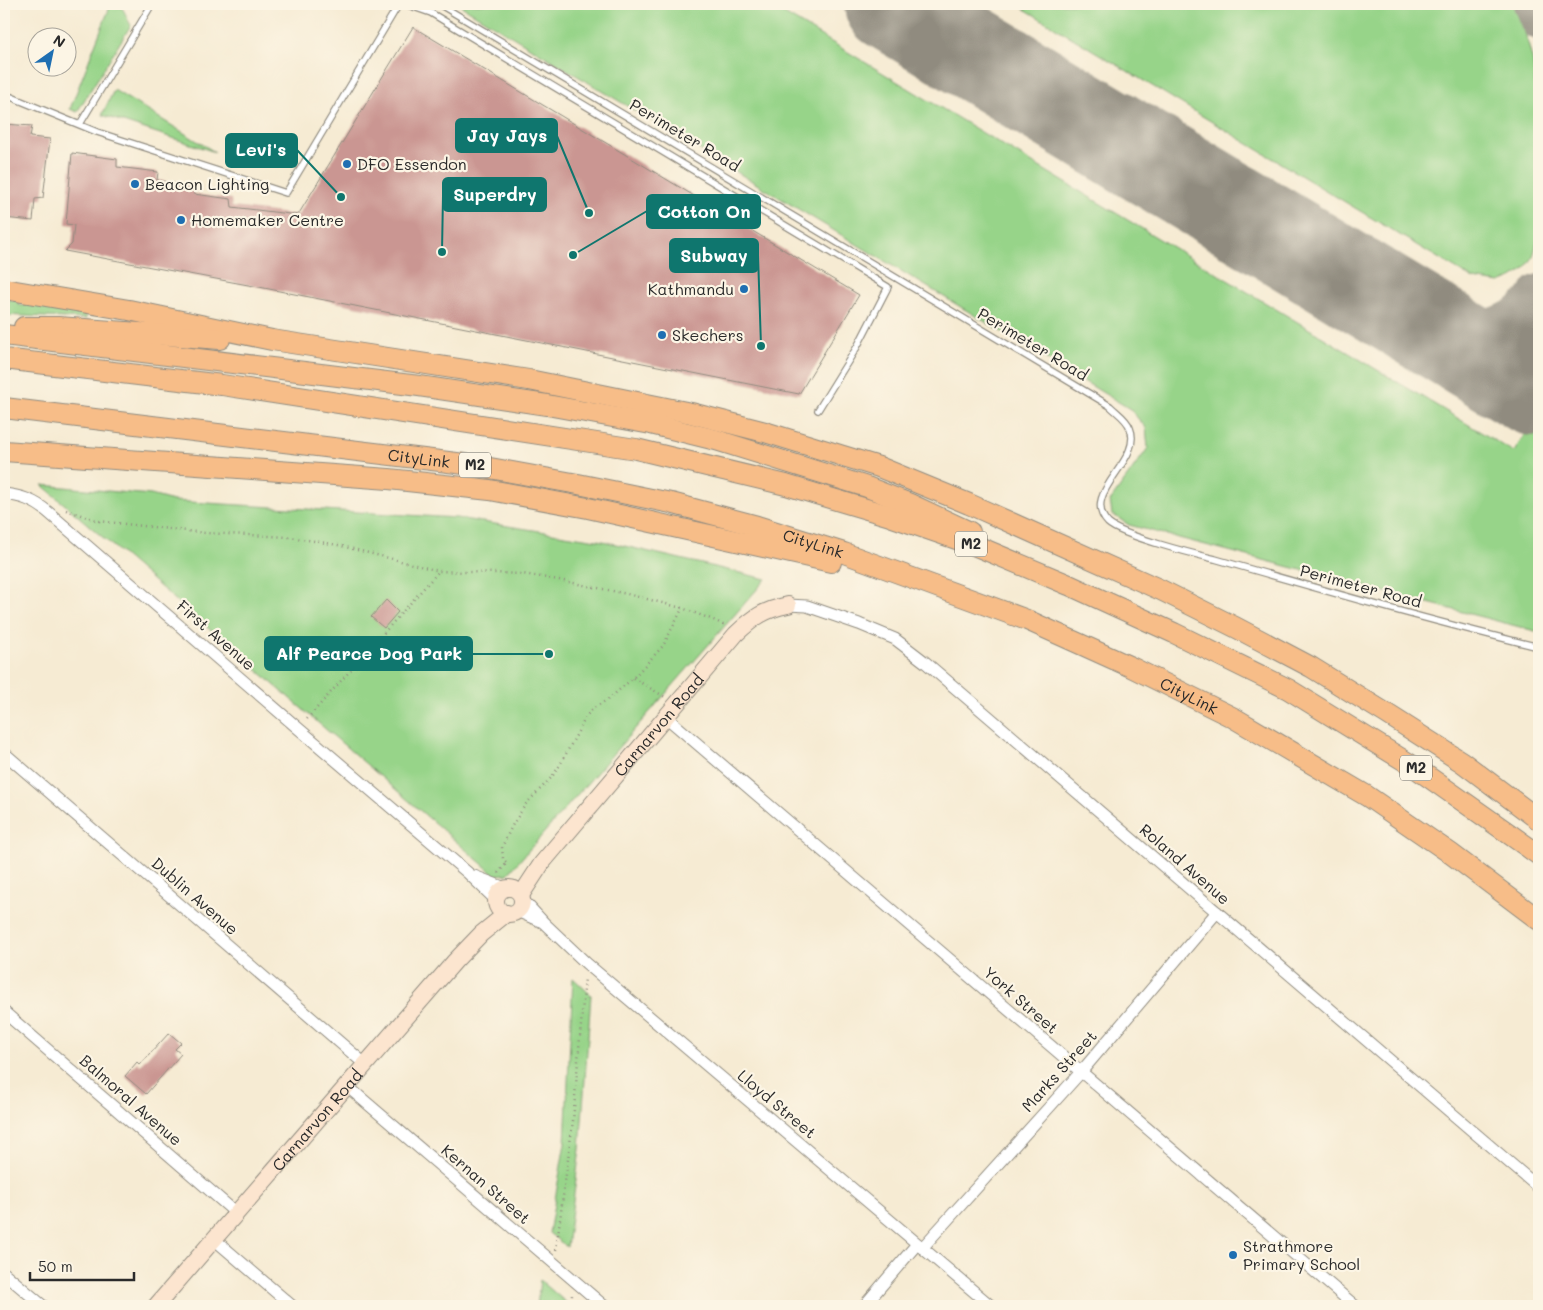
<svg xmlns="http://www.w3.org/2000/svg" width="1543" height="1310" font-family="Mali,sans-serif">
	<rect width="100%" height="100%" fill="#fcf5e5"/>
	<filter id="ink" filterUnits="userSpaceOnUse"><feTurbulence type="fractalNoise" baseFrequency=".02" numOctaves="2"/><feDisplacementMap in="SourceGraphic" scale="10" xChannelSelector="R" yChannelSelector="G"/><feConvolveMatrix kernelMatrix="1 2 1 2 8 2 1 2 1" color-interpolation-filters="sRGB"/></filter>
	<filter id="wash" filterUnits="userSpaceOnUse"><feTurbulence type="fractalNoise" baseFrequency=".0096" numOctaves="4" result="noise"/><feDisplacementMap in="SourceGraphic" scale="20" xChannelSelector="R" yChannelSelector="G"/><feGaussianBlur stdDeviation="1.12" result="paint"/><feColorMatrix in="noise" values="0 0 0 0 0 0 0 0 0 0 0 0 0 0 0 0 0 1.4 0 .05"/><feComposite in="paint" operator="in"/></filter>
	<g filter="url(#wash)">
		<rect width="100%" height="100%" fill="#f6ebd3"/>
		<g fill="#97d489" stroke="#61805a">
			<path d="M111,4C126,4 124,16 131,25L77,112L70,109Z"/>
			<polygon points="458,4 768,4 1514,452 1539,410 1539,632 1129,525 1112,514 1110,501 1148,448 1146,428 1130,409"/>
			<polygon points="1016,4 1515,4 1523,25 1533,62 1539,123 1539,234 1533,257 1525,269 1514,277 1500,283 1473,279"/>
			<polygon points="114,90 215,152 102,115"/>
			<polygon points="4,299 20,301 19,305 24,306 25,302 86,311 86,319 4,315"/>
			<polygon points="42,485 151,495 173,501 457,518 603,541 766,579 508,874 495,875"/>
			<polygon points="573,978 591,995 580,1149 567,1247 549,1233 565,1143"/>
			<polygon points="540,1280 570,1306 537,1306"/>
		</g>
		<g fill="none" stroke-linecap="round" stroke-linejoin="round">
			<g stroke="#908b7f" stroke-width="38">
				<polyline points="1532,4 1539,21"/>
				<path d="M1432,329C1473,335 1515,330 1539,293"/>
				<polyline points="1510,375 1539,326"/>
			</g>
			<polyline stroke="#908b7f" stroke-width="94" points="891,4 1533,389"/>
		</g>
		<g id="blocks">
			<g fill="#ca9692">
				<polygon points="413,27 859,295 799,394 259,287 65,251 72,244 74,225 66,224 72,153 117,159 117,167 158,172 157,180 194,187 194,194 231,199 232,207 298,215"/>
				<polygon points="4,124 32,126 30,137 50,139 43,198 35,199 33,221 4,218"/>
				<polygon points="386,600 398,612 384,628 371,617"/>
				<polygon points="169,1033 181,1043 175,1049 181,1054 146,1094 125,1076 137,1062 140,1065"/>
			</g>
		</g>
	</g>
	<g filter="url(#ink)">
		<use href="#blocks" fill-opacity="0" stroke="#908b7f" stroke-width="1"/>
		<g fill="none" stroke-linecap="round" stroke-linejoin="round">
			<g stroke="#908b7f" stroke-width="8">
				<g id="lane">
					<polyline points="405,4 431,13 888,287 857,347 818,410"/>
					<path d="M439,4L1110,406C1117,413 1127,419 1130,428C1144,461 1079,493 1108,523C1122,536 1194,554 1215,559C1323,590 1431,621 1539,647"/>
					<polyline points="4,94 97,132 286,193 399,4"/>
					<polyline points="80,124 152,4"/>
				</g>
			</g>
			<g stroke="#908b7f" stroke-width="13">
				<g id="street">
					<path d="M4,494C21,496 34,500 48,512L299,729L468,873L496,900"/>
					<polyline points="788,605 807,606 859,624 895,639 925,662 1539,1188"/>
					<polyline points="666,717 1355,1306"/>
					<polyline points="4,753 366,1065"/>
					<polyline points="474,876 505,888"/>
					<polyline points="522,899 544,923 586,963 991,1306"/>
					<polyline points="517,911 540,921"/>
					<polyline points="4,1012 236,1213"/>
					<polyline points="347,1086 604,1306"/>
					<polyline points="214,1239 292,1306"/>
					<polyline points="922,1248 1081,1072 1217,912"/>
					<polyline points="4,1273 43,1306"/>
					<polyline points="864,1306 917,1244"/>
				</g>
			</g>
			<g stroke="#908b7f" stroke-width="18">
				<g id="secondary">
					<circle cx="509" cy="901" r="13"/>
					<path id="s1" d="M521,895L542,863L736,634C754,617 764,610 788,605"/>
					<path id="s2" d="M156,1306L455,961L481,934L507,913"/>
				</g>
			</g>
			<g stroke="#908b7f" stroke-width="22">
				<g id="highway">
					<polyline points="4,289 129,310 272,340 529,380 691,413 765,432 879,467 969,504 1161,590 1235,627 1311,667 1387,714 1462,762 1539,820"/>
					<polyline points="24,327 58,327 220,339"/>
					<polyline points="4,335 419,386 547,405 651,424 716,440 867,487 910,504 970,532"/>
					<polyline points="4,359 222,385 636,449 786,485 890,516 974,545 1069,585 1174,633 1288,689 1413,766 1539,855"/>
					<path id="s3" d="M4,408L473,465L578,484L671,503L757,526L844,553L1027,620L1131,667L1234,718L1367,796L1450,853L1539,920"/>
					<polyline points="4,451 389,479 490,490 588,508 831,562"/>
				</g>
			</g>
			<g stroke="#908b7f" stroke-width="2.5" stroke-dasharray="1 4" stroke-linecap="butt">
				<polyline points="66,510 99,521 205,533 290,537 338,545 439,571 523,574 559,580 627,594 682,608 716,621 725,626"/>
				<polyline points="633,678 665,697"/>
				<polyline points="307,719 439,571"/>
				<polyline points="498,873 507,863 503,859 502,847 513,824 526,804 551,778 560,765 587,715 594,708 610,698 633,678 663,646 682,609"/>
				<polyline points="556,1250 573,1121 585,977"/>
				<polyline points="571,1306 572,1295"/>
			</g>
			<use href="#lane" stroke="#fff" stroke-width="5.5"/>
			<use href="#street" stroke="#fff" stroke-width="11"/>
			<use href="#secondary" stroke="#fce5cf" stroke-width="16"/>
			<use href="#highway" stroke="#f7bd88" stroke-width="20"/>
		</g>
	</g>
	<g fill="#1f6fb2" stroke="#fcf5e5" stroke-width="2">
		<circle cx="347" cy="164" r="5"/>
		<circle cx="135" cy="184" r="5"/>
		<circle cx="181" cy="220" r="5"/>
		<circle cx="744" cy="289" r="5"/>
		<circle cx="662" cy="335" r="5"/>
		<circle cx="1233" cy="1255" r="5"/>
	</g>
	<g text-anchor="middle" stroke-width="4.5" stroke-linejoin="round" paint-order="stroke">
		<g fill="#fcf5e5" stroke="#6a6863" stroke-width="1">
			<rect x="459" y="452.5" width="32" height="25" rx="4"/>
			<rect x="955" y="531.5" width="32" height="25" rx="4"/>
			<rect x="1400" y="755.5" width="32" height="25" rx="4"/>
		</g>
		<g font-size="15" font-weight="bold" fill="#2b2b2b">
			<text x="475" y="470">M2</text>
			<text x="971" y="549">M2</text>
			<text x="1416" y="773">M2</text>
		</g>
		<g font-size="16" fill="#2b2b2b" stroke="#fcf5e5">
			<text transform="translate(685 135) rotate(31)" y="6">Perimeter Road</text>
			<text transform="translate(1033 344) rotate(31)" y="6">Perimeter Road</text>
			<text dy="6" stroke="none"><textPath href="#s3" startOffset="418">CityLink</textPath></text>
			<text dy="6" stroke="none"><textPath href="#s3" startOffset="822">CityLink</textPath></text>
			<text transform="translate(1361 586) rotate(15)" y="6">Perimeter Road</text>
			<text transform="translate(216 635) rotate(41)" y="6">First Avenue</text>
			<text dy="6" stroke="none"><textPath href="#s3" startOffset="1228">CityLink</textPath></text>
			<text dy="6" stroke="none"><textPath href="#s1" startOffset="219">Carnarvon Road</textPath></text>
			<text transform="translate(1185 864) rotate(41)" y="6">Roland Avenue</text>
			<text transform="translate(195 896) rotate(41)" y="6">Dublin Avenue</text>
			<text transform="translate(1021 1000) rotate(41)" y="6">York Street</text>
			<text transform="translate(1059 1071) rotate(-48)" y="6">Marks Street</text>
			<text transform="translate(131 1100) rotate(41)" y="6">Balmoral Avenue</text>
			<text transform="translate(777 1104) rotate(40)" y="6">Lloyd Street</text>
			<text dy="6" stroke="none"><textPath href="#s2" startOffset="246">Carnarvon Road</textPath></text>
			<text transform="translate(486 1184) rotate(41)" y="6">Kernan Street</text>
		</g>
		<g font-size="16" fill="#2b2b2b" stroke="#fcf5e5" text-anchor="start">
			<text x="357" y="170">DFO Essendon</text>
			<text x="145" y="190">Beacon Lighting</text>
			<text x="191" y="226">Homemaker Centre</text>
			<text x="734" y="295" text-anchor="end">Kathmandu</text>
			<text x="672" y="341">Skechers</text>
			<text x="1243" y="1252">Strathmore<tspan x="1243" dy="18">Primary School</tspan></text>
		</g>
	</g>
	<path fill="none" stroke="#0f766e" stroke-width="2" d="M589 213L557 136M341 197L297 150M442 252L443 195M573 255L647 211M761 346L758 255M549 654L472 654"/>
	<g fill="#0f766e" stroke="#fcf5e5" stroke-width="2">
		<circle cx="589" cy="213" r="5"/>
		<circle cx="341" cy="197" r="5"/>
		<circle cx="442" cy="252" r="5"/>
		<circle cx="573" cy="255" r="5"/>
		<circle cx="761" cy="346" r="5"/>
		<circle cx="549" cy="654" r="5"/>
	</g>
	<g fill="#0f766e" stroke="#0f766e" stroke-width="2">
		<rect x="456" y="119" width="101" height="33" rx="5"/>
		<rect x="226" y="134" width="71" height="33" rx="5"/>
		<rect x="443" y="178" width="103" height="33" rx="5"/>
		<rect x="647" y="195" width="113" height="33" rx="5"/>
		<rect x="670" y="239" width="88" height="33" rx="5"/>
		<rect x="265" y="637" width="207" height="33" rx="5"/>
	</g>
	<g font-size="18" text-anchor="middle" font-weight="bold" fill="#fff">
		<text x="507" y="142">Jay Jays</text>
		<text x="261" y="156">Levi's</text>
		<text x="495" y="201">Superdry</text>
		<text x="704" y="218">Cotton On</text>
		<text x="714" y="262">Subway</text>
		<text x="369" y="660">Alf Pearce Dog Park</text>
	</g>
	<rect width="1543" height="1310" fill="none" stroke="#fcf5e5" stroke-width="20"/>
	<g transform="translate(52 52) rotate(33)"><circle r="24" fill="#fcf5e5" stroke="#a8a49b"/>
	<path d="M0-4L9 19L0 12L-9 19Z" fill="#1f6fb2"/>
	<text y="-8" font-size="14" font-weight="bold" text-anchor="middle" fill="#2b2b2b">N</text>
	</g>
	<path d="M30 1272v8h104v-8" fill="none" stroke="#2b2b2b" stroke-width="2.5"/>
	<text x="38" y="1272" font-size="15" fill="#2b2b2b" stroke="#fcf5e5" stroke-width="4" paint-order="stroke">50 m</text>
</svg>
